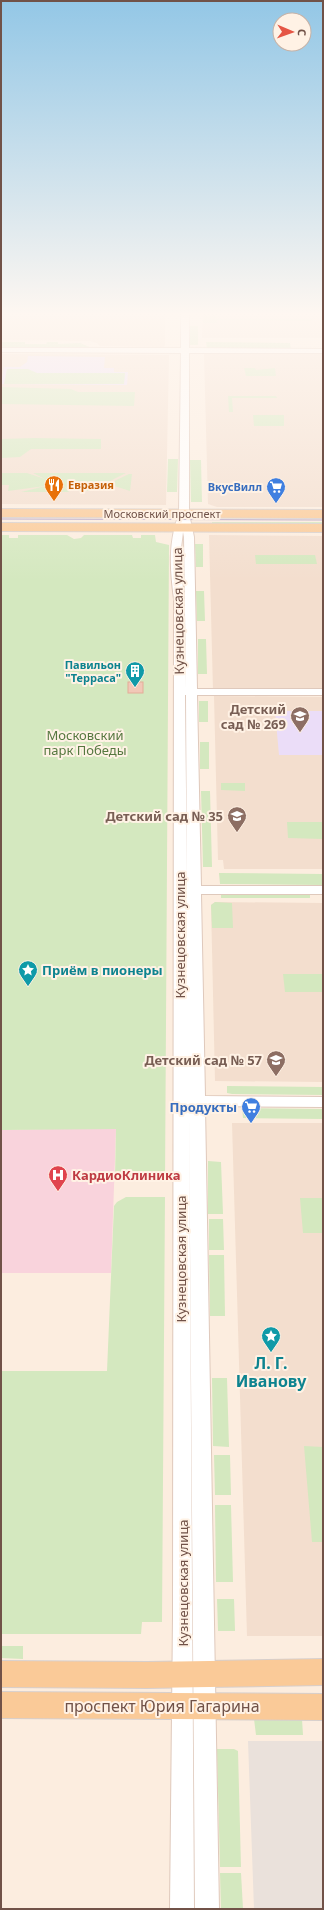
<svg xmlns="http://www.w3.org/2000/svg" width="324" height="1910" font-family="'Noto Sans',sans-serif">
	<rect width="100%" height="100%" fill="#fceddf"/>
	<g fill="#f3dece">
		<polygon points="1,313 165,313 165,345 164,347 100,346 97,343 89,341 1,340"/>
		<polygon points="203,313 323,313 323,338 202,338"/>
		<polygon points="1,354 169,355 166,505 1,504"/>
		<polygon points="204,354 323,354 323,507 217,507 208,504"/>
		<polygon points="209,535 323,536 323,691 213,691"/>
		<polygon points="214,696 323,697 323,869 224,869 223,860 218,860"/>
		<polygon points="215,902 323,903 323,1082 215,1081 211,905"/>
		<polygon points="232,1123 323,1123 323,1636 247,1636"/>
	</g>
	<polygon fill="#eae1db" points="248,1741 323,1741 323,1909 254,1909"/>
	<g fill="#ebddf8">
		<polygon points="28,356 105,357 104,368 114,368 114,372 128,372 127,385 1,384 4,367 20,367 27,362"/>
		<polygon points="275,711 323,711 323,755 279,755"/>
	</g>
	<polygon fill="#f9d3dc" points="53,1129 116,1129 111,1273 1,1273 1,1130"/>
	<g fill="#d4e8bf">
		<polygon points="203,313 217,313 217,319 312,319 312,321 217,320 217,323 203,323"/>
		<polygon points="189,326 198,326 198,345 188,345"/>
		<polygon points="1,342 25,342 25,344 46,344 47,342 58,342 58,344 80,343 92,348 1,348"/>
		<polygon points="206,342 290,343 291,350 207,349"/>
		<polygon points="244,368 255,368 256,370 275,368 276,376 246,376"/>
		<polygon points="7,369 28,369 37,373 125,373 124,384 4,384"/>
		<polygon points="1,387 71,389 78,392 135,392 134,406 1,404"/>
		<polygon points="228,396 276,396 277,398 232,398 233,412 229,412"/>
		<polygon points="253,415 284,415 284,426 254,426"/>
		<polygon points="34,438 101,439 101,449 31,449 20,457 1,458 1,439"/>
		<polygon points="168,459 178,459 177,492 167,492"/>
		<polygon points="190,460 201,460 202,502 191,502"/>
		<polygon points="1,473 27,473 45,479 33,473 126,473 90,491 71,491 64,486 69,492 21,492 45,486 8,491 9,485 1,485"/>
		<polygon points="129,474 132,474 130,491 108,484"/>
		<rect x="1" y="517" width="156" height="1"/>
		<rect x="212" y="522" width="111" height="2"/>
		<polygon points="1,535 9,535 9,538 18,538 18,535 67,535 74,539 81,538 84,535 132,535 133,538 141,538 141,535 155,535 156,542 169,545 165,1182 115,1177 116,1129 1,1130"/>
		<polygon points="195,544 203,544 203,567 196,567"/>
		<polygon points="255,555 315,555 317,564 256,564"/>
		<polygon points="196,591 204,591 205,621 197,621"/>
		<polygon points="198,639 206,639 207,674 198,674"/>
		<rect x="199" y="701" width="9" height="21"/>
		<rect x="200" y="742" width="9" height="27"/>
		<polygon points="221,783 245,783 245,791 221,790"/>
		<polygon points="201,791 210,791 212,867 203,867"/>
		<polygon points="287,822 323,822 323,839 288,838"/>
		<polygon points="219,873 323,874 323,885 220,884"/>
		<polygon points="221,894 310,895 310,898 221,898"/>
		<polygon points="215,902 232,903 233,928 212,928 211,905"/>
		<polygon points="283,974 323,974 323,992 285,992"/>
		<polygon points="227,1086 323,1087 323,1095 232,1094 227,1093"/>
		<polygon points="242,1108 323,1109 323,1119 243,1118"/>
		<polygon points="208,1161 221,1162 223,1214 208,1214"/>
		<polygon points="126,1197 165,1197 162,1622 142,1622 141,1634 1,1634 1,1371 107,1371 114,1206 117,1202"/>
		<polygon points="300,1198 323,1198 323,1233 303,1233"/>
		<polygon points="209,1219 223,1219 224,1250 209,1250"/>
		<polygon points="209,1255 224,1255 225,1316 210,1316"/>
		<polygon points="212,1378 227,1378 229,1447 213,1446"/>
		<polygon points="304,1446 323,1447 323,1542 312,1542"/>
		<polygon points="214,1455 230,1455 231,1495 215,1495"/>
		<polygon points="215,1505 231,1505 233,1582 216,1582"/>
		<polygon points="217,1599 234,1599 235,1631 218,1631"/>
		<polygon points="1,1646 23,1646 23,1659 1,1658"/>
		<polygon points="254,1719 302,1719 303,1735 256,1735"/>
		<polygon points="217,1749 234,1749 238,1751 241,1867 220,1867"/>
		<polygon points="220,1873 241,1873 243,1909 221,1909"/>
	</g>
	<rect fill="#f1c8b7" stroke="#e3ac98" x="128" y="682" width="15" height="11"/>
	<g fill="none" stroke-linecap="round" stroke-linejoin="round">
		<g stroke="#dfc9bc" stroke-width="2">
			<path id="minor" d="M181,313H189V348L323,349V353H189V514L194,537L197,689H323V695H197L201,886H323V894H201L205,1096L323,1097V1107L205,1106L219,1909H195L189,1106L194,1909H170L173,1616L174,599C170,570 168,542 179,514L181,353L1,352V348H181ZM183,532L184,537L186,689L184,599L180,556ZM185,695H186L187,886Z"/>
		</g>
		<g stroke="#d7cfcc" stroke-width="2">
			<g id="major">
				<polygon points="1,509 323,510 323,518 1,517"/>
				<polygon points="1,523 323,524 323,532 1,531"/>
				<polygon points="323,1659 323,1685 147,1688 1,1687 1,1661 147,1662"/>
				<polygon points="1,1692 323,1694 323,1720 1,1718"/>
			</g>
		</g>
		<use href="#minor" fill="#fff" fill-rule="evenodd"/>
		<use href="#major" fill="#faca98" fill-rule="evenodd"/>
		<polyline stroke="#af9fc4" stroke-width="1" points="1,519 323,520"/>
	</g>
	<linearGradient id="sky" x2="0" y2="1"><stop stop-color="#93c7e6"/><stop offset="0.54" stop-color="#fef7f1"/><stop offset="1" stop-color="#fef7f1" stop-opacity="0"/></linearGradient>
	<rect width="324" height="581" fill="url(#sky)"/>
	<defs>
		<g id="restaurant-pin" transform="scale(1)"><path d="M0 17L-7.5 6A9.5 9.5 0 1 1 7.5 6Z" fill="#e8710a" stroke="#fff2e5"/><path d="M-5-6h1v4h1v-4h1v4h1v-4h1v5L-1.5 .5V6h-2V.5L-5-1ZM5-6V6H3V1.5H1.5Q1.5-4 5-6Z" fill="#fff"/></g>
		<g id="supermarket-pin" transform="scale(1)"><path d="M0 17L-7.5 6A9.5 9.5 0 1 1 7.5 6Z" fill="#3f7fe0" stroke="#fff2e5"/><path d="M-6-5.5h2.5l.6 2H6L4.5 2H-2.5L-4.4-4H-6ZM-1.5 3.2a1.3 1.3 0 1 0 .1 0ZM3 3.2a1.3 1.3 0 1 0 .1 0Z" fill="#fff"/></g>
		<g id="building-pin" transform="scale(1)"><path d="M0 17L-7.5 6A9.5 9.5 0 1 1 7.5 6Z" fill="#0f9aa8" stroke="#fff2e5"/><path d="M-4-6H4V6H1V3H-1V6H-4ZM-2.5-4.3h1.7v1.8h-1.7ZM.8-4.3h1.7v1.8H.8ZM-2.5-1h1.7V.8h-1.7ZM.8-1h1.7V.8H.8Z" fill="#fff"/></g>
		<g id="school-pin" transform="scale(1)"><path d="M0 17L-7.5 6A9.5 9.5 0 1 1 7.5 6Z" fill="#8d6e63" stroke="#fff2e5"/><path d="M0-5L7-2L0 1L-7-2ZM-4 1L0 2.5L4 1V4Q0 6-4 4Z" fill="#fff"/></g>
		<g id="sight-pin" transform="scale(1)"><path d="M0 17L-7.5 6A9.5 9.5 0 1 1 7.5 6Z" fill="#0f9aa8" stroke="#fff2e5"/><path d="M0-6L1.8-2.2L6-1.7L2.9 1.2L3.7 5.4L0 3.3L-3.7 5.4L-2.9 1.2L-6-1.7L-1.8-2.2Z" fill="#fff"/></g>
		<g id="hospital-pin" transform="scale(1)"><path d="M0 17L-7.5 6A9.5 9.5 0 1 1 7.5 6Z" fill="#e0444e" stroke="#fff2e5"/><path d="M-5-5h3v3.5h4V-5h3V5h-3V1.5h-4V5h-3Z" fill="#fff"/></g>
	</defs>
	<g fill-rule="evenodd">
		<use href="#restaurant-pin" x="54" y="485"/>
		<use href="#supermarket-pin" x="276" y="487"/>
		<use href="#building-pin" x="135" y="671"/>
		<use href="#school-pin" x="300" y="716"/>
		<use href="#school-pin" x="237" y="816"/>
		<use href="#sight-pin" x="28" y="970"/>
		<use href="#school-pin" x="276" y="1060"/>
		<use href="#supermarket-pin" x="251" y="1107"/>
		<use href="#hospital-pin" x="58" y="1175"/>
		<use href="#sight-pin" x="271" y="1336"/>
	</g>
	<g text-anchor="middle" stroke-width="4" stroke-linejoin="round" paint-order="stroke">
		<g font-size="11" font-weight="bold" fill="#c56008" stroke="#fff2e5" text-anchor="start">
			<text x="68" y="489">Евразия</text>
		</g>
		<g font-size="11" font-weight="bold" fill="#366cbe" stroke="#fff2e5" text-anchor="end">
			<text x="262" y="491">ВкусВилл</text>
		</g>
		<g font-size="11" fill="#715248" stroke="#fff2e5">
			<text x="162" y="518">Московский проспект</text>
		</g>
		<g font-size="11" font-weight="bold" fill="#0d838f" stroke="#fff2e5" text-anchor="end">
			<text x="121" y="669">Павильон<tspan x="121" dy="13">"Терраса"</tspan></text>
		</g>
		<g font-size="13" fill="#715248" stroke="#fff2e5">
			<text transform="translate(178 611) rotate(-91)" y="5">Кузнецовская улица</text>
			<text transform="translate(180 935) rotate(-90)" y="5">Кузнецовская улица</text>
			<text transform="translate(181 1259) rotate(-90)" y="5">Кузнецовская улица</text>
			<text transform="translate(183 1583) rotate(-90)" y="5">Кузнецовская улица</text>
		</g>
		<g font-size="13" font-weight="bold" fill="#785e54" stroke="#fff2e5" text-anchor="end">
			<text x="286" y="714">Детский<tspan x="286" dy="15">сад № 269</tspan></text>
			<text x="223" y="821">Детский сад № 35</text>
			<text x="262" y="1065">Детский сад № 57</text>
		</g>
		<g font-size="13" fill="#567840" stroke="#fff2e5">
			<text x="85" y="740">Московский<tspan x="85" dy="15">парк Победы</tspan></text>
		</g>
		<g font-size="13" font-weight="bold" fill="#0d838f" stroke="#fff2e5" text-anchor="start">
			<text x="42" y="975">Приём в пионеры</text>
		</g>
		<g font-size="13" font-weight="bold" fill="#366cbe" stroke="#fff2e5" text-anchor="end">
			<text x="237" y="1112">Продукты</text>
		</g>
		<g font-size="13" font-weight="bold" fill="#be3a42" stroke="#fff2e5" text-anchor="start">
			<text x="72" y="1180">КардиоКлиника</text>
		</g>
		<g font-size="16" font-weight="bold" fill="#0d838f" stroke="#fff2e5">
			<text x="271" y="1369">Л. Г.<tspan x="271" dy="18">Иванову</tspan></text>
		</g>
		<g font-size="16" fill="#715248" stroke="#fff2e5">
			<text x="162" y="1712">проспект Юрия Гагарина</text>
		</g>
	</g>
	<rect width="324" height="1910" fill="none" stroke="#715248" stroke-width="4"/>
	<g transform="translate(292 32) rotate(92)"><circle r="19" fill="#fff2e5" stroke="#c6b2a6"/>
	<path d="M0-3L7 15L0 10L-7 15Z" fill="#e55645"/>
	<text y="-6" font-size="11" font-weight="bold" text-anchor="middle" fill="#715248">С</text>
	</g>
</svg>
